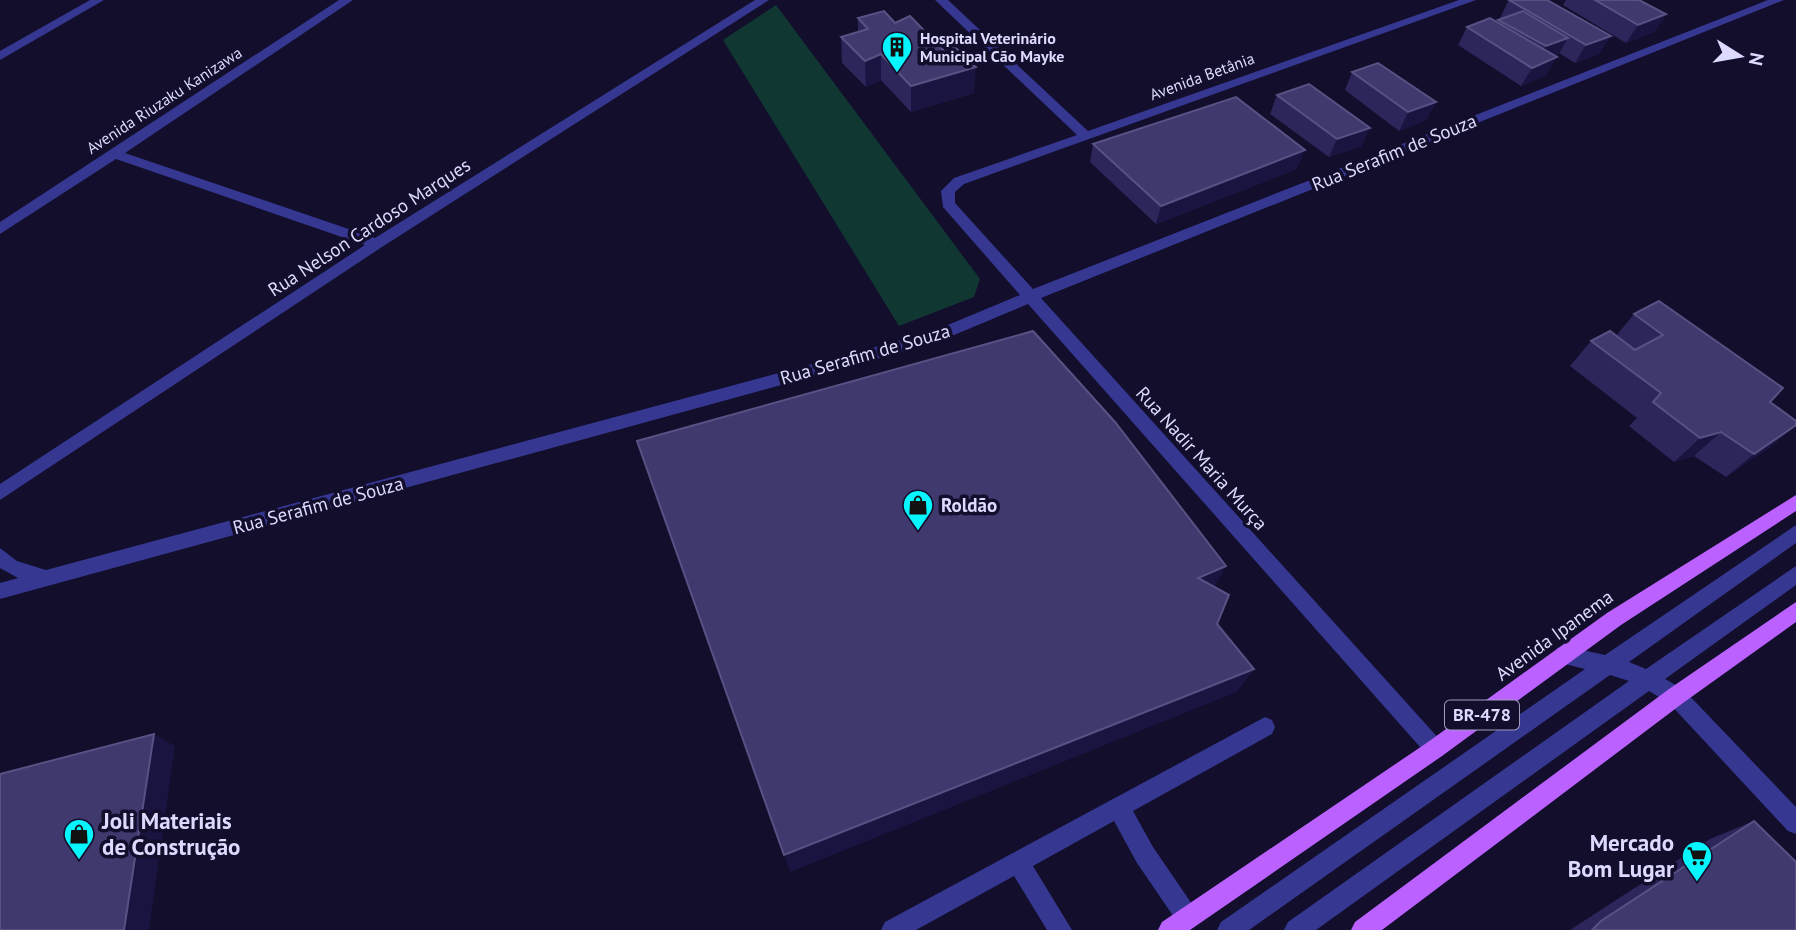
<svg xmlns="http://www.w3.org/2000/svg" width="1796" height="930" font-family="'PT Sans',sans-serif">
	<rect width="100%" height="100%" fill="#120e2c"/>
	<polygon fill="#113733" points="776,5 980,279 974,297 899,326 723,40"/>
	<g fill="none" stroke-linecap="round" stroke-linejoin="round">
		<g fill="#353790" fill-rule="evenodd">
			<polygon points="90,0 104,0 0,60 0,51"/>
			<polygon points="339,0 353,0 125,153 375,238 755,0 769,0 382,247 0,500 0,484 365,245 116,159 0,234 0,222"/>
			<polygon points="935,0 948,0 1088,131 1459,0 1476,0 964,184 955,192 955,203 1033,289 1768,0 1784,0 1041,298 1442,742 1446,749 1442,756 1435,759 1428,756 1028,304 935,343 0,599 0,583 18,578 0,568 0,548 17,561 46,570 931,332 1020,295 943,207 941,191 954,178 1077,135"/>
			<polygon points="1796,525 1796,543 1629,662 1646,669 1796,566 1796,585 1665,679 1683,689 1796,807 1796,834 1788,831 1669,703 1649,691 1316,930 1284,930 1288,922 1629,681 1610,675 1249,930 1217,930 1221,922 1585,669 1557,662 1554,655 1557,648 1564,646 1605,655"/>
			<polygon points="1265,717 1272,720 1275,727 1272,734 1133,811 1153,847 1196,910 1200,918 1196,926 1188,930 1180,926 1137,863 1114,821 1033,866 1072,930 1047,930 1014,876 916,930 881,930 885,922"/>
		</g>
		<g fill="#ba61ff" fill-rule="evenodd">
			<polygon points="1796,495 1796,511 1621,625 1442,756 1190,930 1158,930 1162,922 1428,742 1607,613"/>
			<polygon points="1796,602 1796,622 1683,703 1382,930 1351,930 1355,922 1669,689"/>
		</g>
	</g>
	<g fill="#2d265b">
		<polygon points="1509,0 1547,0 1599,54 1575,63 1559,53 1546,75 1521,86 1458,45 1467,27 1497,22 1498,20 1501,19 1500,18"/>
		<polygon points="1566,0 1639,0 1666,14 1654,32 1626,43 1563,5"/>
		<polygon points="858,18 895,23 974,93 911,112 881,80 866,87 842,63 841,37 858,32"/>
		<polygon points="1352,72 1436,102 1426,120 1399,131 1345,90"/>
		<polygon points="1277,95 1362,146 1329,157 1270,114"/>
		<polygon points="1093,144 1297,169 1156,224 1090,162"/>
		<polygon points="1634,314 1770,402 1796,425 1770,447 1726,477 1694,456 1674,462 1629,426 1637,418 1570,366 1591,341 1616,336"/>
		<polygon points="1754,821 1796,930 1570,930 1710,839"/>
	</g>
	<g fill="#1a1441">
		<polygon points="1666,14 1654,32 1626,43 1638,25"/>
		<polygon points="1611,36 1599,54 1575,63 1586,45"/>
		<polygon points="1568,38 1557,57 1536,64 1546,46"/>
		<polygon points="881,54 881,80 866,87 865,61"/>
		<polygon points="1557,57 1546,75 1521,86 1532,68"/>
		<polygon points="976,67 974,93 911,112 911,86"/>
		<polygon points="1436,102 1426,120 1399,131 1408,112"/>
		<polygon points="1370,128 1362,146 1329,157 1337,139"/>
		<polygon points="1305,150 1297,169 1156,224 1161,206"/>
		<polygon points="1796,425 1770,447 1726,477 1754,454"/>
		<polygon points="1721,432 1694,456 1674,462 1700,438"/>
		<polygon points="1226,566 1211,593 1198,578"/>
		<polygon points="1254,669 1237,692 790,872 784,855"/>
		<polygon points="154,734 175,746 149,930 124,930"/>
	</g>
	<g fill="#40396d" stroke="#585284" stroke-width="2">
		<polygon points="1509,0 1547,0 1611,36 1586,45"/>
		<polygon points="1595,0 1639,0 1666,14 1638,25"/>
		<polygon points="884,11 895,23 910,16 943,50 955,47 976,67 911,86 881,54 865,61 841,37 868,29 858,18"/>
		<polygon points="1523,11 1568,38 1546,46 1498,20"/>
		<polygon points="1490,18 1557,57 1532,68 1467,27"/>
		<polygon points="1378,63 1436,102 1408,112 1352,72"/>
		<polygon points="1309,84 1370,128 1337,139 1277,95"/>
		<polygon points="1236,97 1305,150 1161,206 1093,144"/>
		<polygon points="1659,301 1783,388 1770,402 1796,421 1796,425 1754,454 1721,432 1700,438 1653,402 1661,393 1591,341 1610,331 1635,350 1663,335 1634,314"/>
		<polygon points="1033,331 1115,422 1226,566 1198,578 1229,595 1217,624 1254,669 784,855 637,441"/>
		<polygon points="154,734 124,930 0,930 0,774"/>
		<polygon points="1754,821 1796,862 1796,930 1592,930 1601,921"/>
	</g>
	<defs>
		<g id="building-pin" transform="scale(1.575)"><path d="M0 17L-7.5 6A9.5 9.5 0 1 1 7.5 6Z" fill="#06f6ff" stroke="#120e2c"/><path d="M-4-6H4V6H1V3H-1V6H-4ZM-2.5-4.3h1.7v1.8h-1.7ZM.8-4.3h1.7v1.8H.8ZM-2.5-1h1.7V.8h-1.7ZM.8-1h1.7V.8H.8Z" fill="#111"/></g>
		<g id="shop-pin" transform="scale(1.575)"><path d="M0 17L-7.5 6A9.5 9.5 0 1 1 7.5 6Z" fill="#06f6ff" stroke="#120e2c"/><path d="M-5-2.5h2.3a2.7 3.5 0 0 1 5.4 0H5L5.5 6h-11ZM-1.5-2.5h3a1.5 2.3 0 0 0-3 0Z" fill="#111"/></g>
		<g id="supermarket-pin" transform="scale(1.575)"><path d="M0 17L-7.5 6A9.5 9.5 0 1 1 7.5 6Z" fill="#06f6ff" stroke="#120e2c"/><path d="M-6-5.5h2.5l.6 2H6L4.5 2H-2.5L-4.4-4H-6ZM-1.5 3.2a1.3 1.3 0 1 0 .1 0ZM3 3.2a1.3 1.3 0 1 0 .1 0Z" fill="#111"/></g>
	</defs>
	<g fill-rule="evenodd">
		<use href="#building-pin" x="897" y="47"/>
		<use href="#shop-pin" x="918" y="505"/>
		<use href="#shop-pin" x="79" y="834"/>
		<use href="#supermarket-pin" x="1697" y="856"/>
	</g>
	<g text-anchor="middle" stroke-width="7" stroke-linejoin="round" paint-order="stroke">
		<g font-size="16" font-weight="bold" fill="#dcdaff" stroke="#120e2c" text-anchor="start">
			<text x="920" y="44">Hospital Veterinário<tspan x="920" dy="18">Municipal Cão Mayke</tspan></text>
		</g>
		<g font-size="16" fill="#dcdaff" stroke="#120e2c">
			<text transform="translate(1202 76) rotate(-20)" y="6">Avenida Betânia</text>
			<text transform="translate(164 100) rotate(-33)" y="6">Avenida Riuzaku Kanizawa</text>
		</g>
		<rect fill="#120e2c" stroke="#9f9dc0" stroke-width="2" x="1445" y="700.5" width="74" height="29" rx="5"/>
		<g font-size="18" font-weight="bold" fill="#dcdaff">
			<text x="1482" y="721">BR-478</text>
		</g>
		<g font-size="19" fill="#dcdaff" stroke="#120e2c">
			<text transform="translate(1394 152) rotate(-22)" y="7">Rua Serafim de Souza</text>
			<text transform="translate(369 227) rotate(-33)" y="7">Rua Nelson Cardoso Marques</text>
			<text transform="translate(865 354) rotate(-16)" y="7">Rua Serafim de Souza</text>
			<text transform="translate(1202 458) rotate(48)" y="7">Rua Nadir Maria Murça</text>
			<text transform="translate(318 505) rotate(-15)" y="7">Rua Serafim de Souza</text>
			<text transform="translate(1554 635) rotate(-36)" y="7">Avenida Ipanema</text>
		</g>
		<g font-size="19" font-weight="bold" fill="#dcdaff" stroke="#120e2c" text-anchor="start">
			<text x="941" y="512">Roldão</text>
		</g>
		<g font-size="23" font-weight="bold" fill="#dcdaff" stroke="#120e2c" text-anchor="start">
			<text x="102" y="829">Joli Materiais<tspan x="102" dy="26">de Construção</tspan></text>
			<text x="1674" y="851" text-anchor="end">Mercado<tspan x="1674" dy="26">Bom Lugar</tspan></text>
		</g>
	</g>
	<g transform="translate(1740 56) rotate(101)" stroke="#120e2c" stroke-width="5" paint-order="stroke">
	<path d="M0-5L12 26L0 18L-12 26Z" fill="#dcdaff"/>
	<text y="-10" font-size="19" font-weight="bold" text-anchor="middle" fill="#dcdaff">N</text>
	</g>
</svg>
